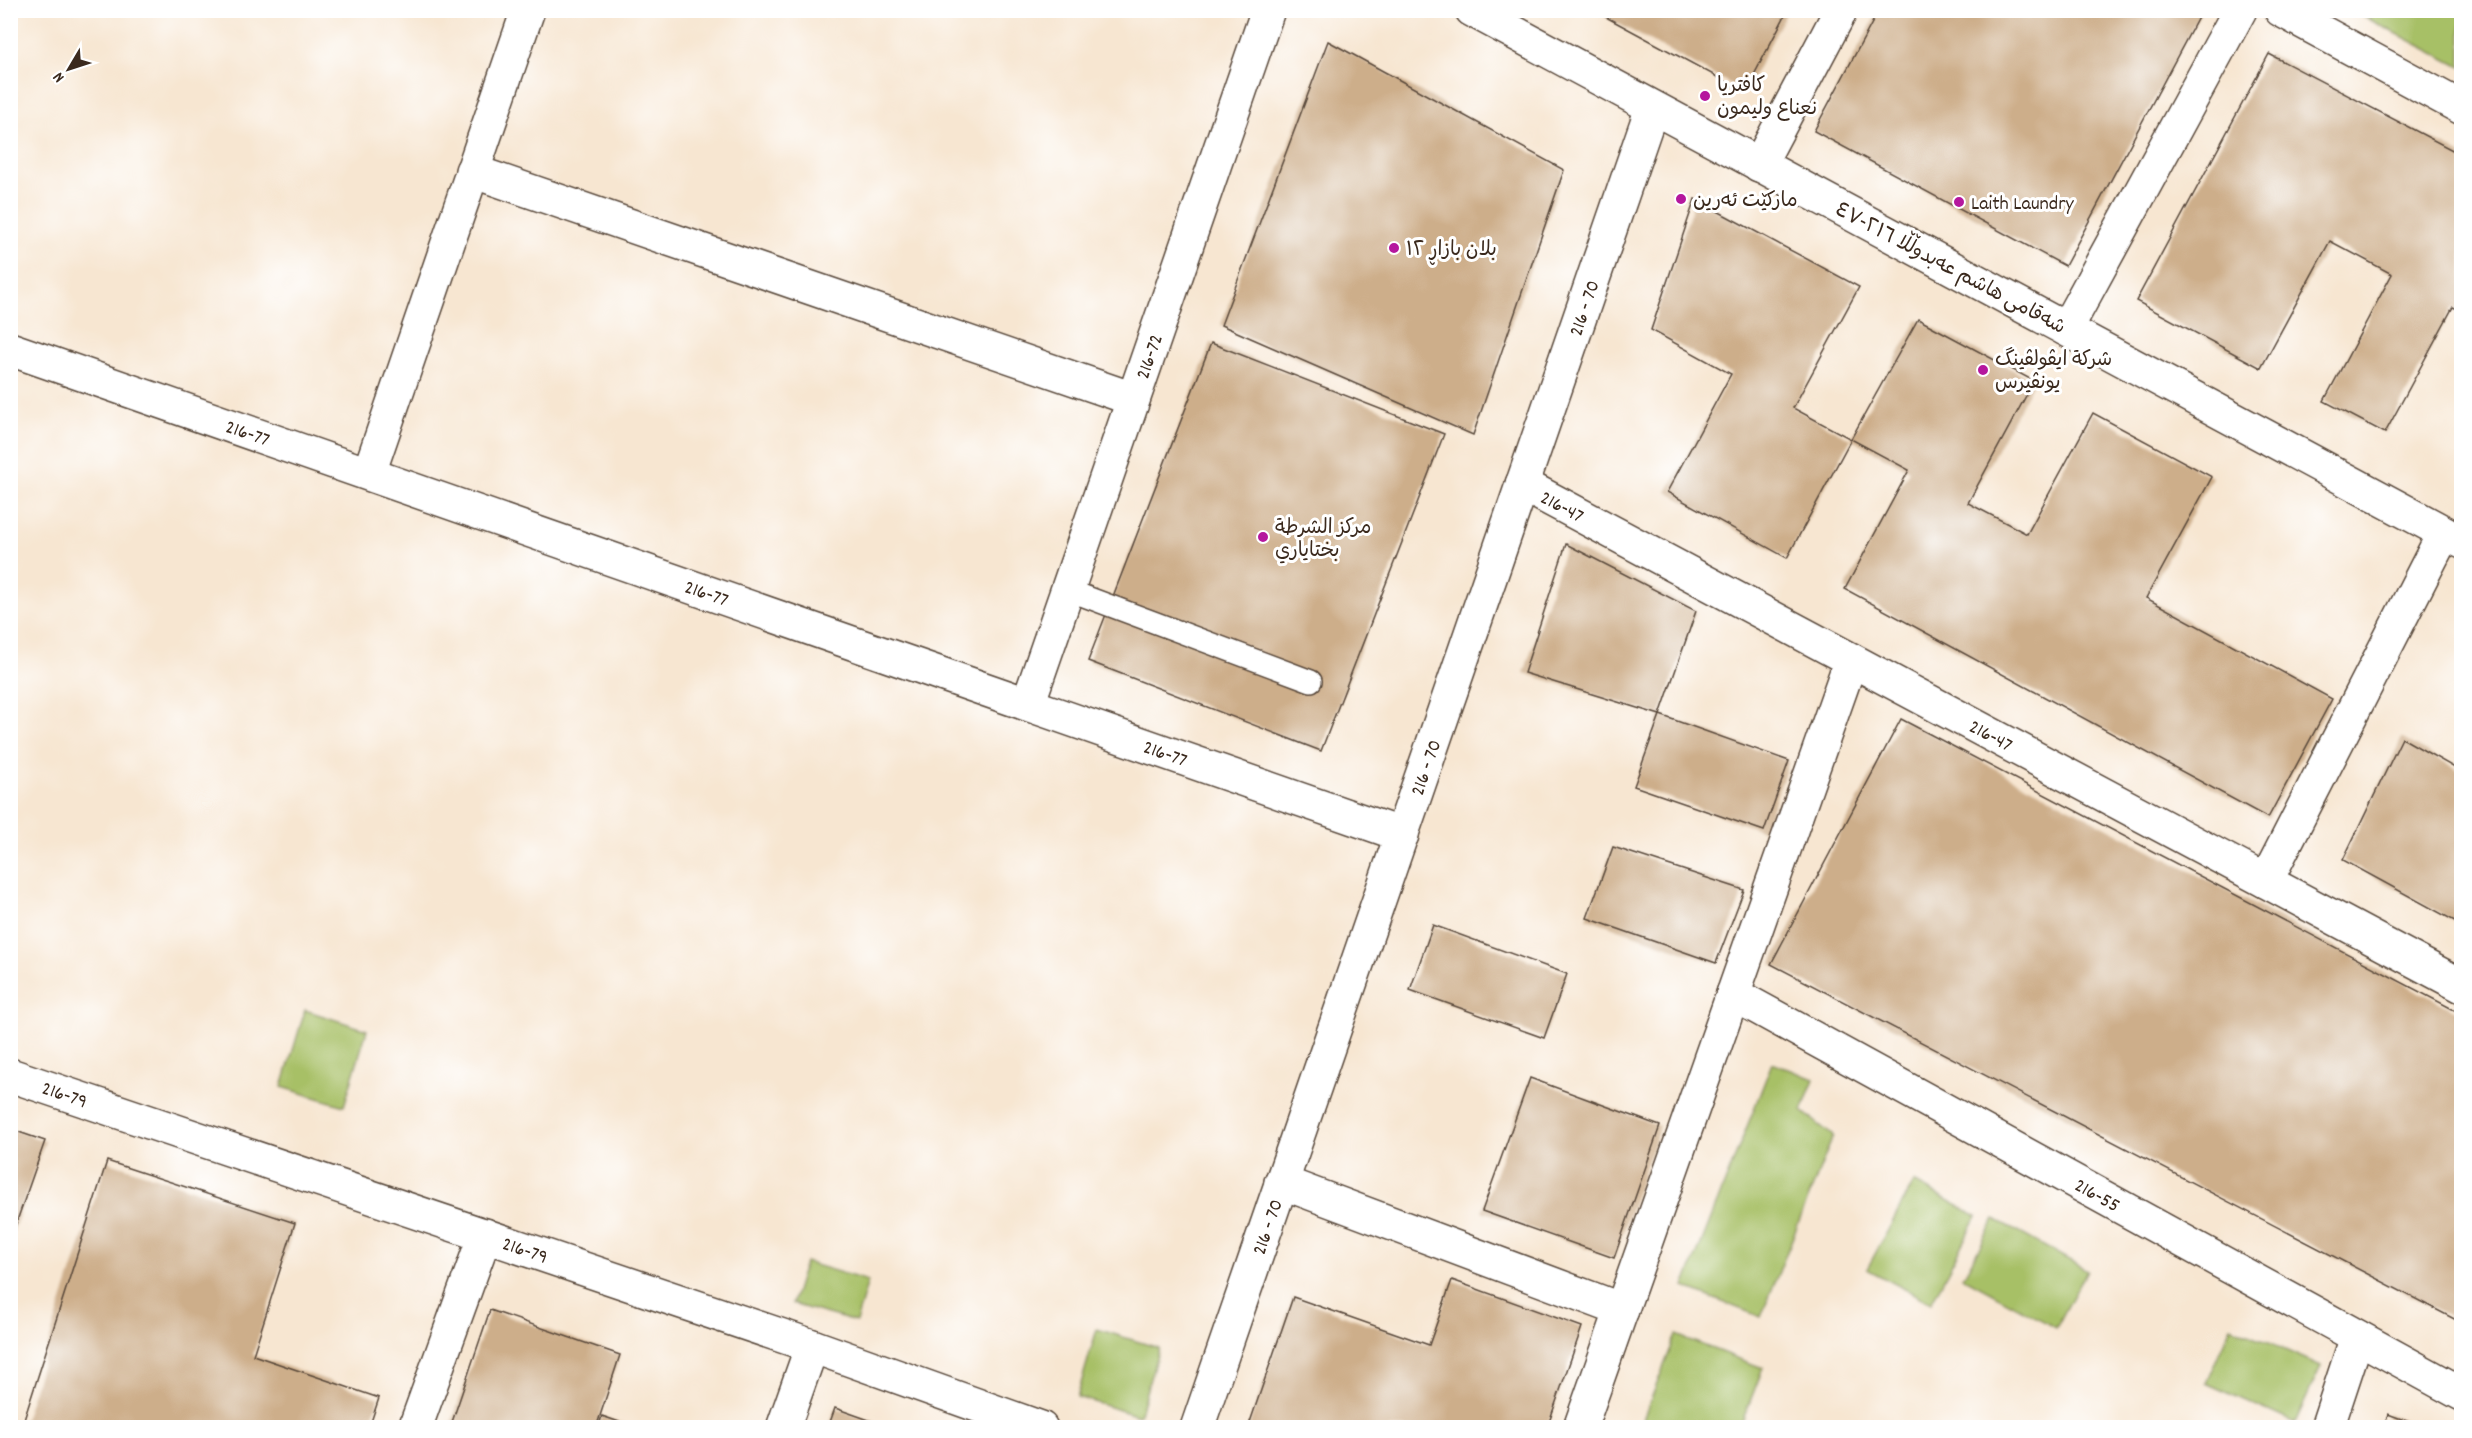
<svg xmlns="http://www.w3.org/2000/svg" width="2472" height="1438" font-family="Dekko,'Playpen Sans Arabic',sans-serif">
	<rect width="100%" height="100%" fill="#fff"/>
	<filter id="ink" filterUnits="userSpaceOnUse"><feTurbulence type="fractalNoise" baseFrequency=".0167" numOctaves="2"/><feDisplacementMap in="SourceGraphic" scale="12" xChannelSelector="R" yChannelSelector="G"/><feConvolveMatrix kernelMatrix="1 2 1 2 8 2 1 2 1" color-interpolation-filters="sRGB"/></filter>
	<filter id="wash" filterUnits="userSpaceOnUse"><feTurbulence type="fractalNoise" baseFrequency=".008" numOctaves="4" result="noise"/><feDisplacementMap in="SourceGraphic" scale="24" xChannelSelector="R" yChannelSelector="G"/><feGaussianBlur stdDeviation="1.35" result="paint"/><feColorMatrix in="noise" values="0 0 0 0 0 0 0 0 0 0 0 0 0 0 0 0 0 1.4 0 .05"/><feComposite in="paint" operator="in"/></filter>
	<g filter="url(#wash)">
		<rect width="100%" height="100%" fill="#f7e6d1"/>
		<g fill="#a7c066" stroke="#717542" stroke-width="1.5">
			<polygon points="2353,11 2461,11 2461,67"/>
			<polygon points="305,1010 367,1030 344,1106 282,1087"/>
			<polygon points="1772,1063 1814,1079 1802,1111 1833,1136 1761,1317 1684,1287"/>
			<polygon points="1914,1182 1977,1216 1931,1303 1867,1269"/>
			<polygon points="1995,1219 2087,1270 2056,1328 1963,1277"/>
			<polygon points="805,1262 868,1281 856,1322 792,1304"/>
			<polygon points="2231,1326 2321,1366 2295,1423 2206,1383"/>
			<polygon points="1097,1329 1159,1348 1139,1416 1077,1397"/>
			<polygon points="1676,1335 1763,1368 1740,1427 1640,1427"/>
		</g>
		<g id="blocks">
			<g fill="#cdae8a">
				<polygon points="1593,10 1788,10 1745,92"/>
				<polygon points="1879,10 2202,10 2065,266 1814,131"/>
				<polygon points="1328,41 1564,170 1473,435 1221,325"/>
				<polygon points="2269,54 2462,155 2462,311 2453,307 2385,433 2324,401 2392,274 2330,241 2261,368 2136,301"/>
				<polygon points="1695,199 1859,287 1793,408 1851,439 1787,558 1667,492 1731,374 1651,330"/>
				<polygon points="1918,319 2034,381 1968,503 2027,534 2093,413 2212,477 2146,598 2332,699 2268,818 1845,589 1909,470 1851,439"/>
				<polygon points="1211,343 1444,434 1321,751 1088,661"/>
				<polygon points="1566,544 1696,611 1660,715 1524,673"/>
				<polygon points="1660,715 1789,761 1764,831 1634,786"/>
				<polygon points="1901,719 2462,1014 2462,1323 1771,964"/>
				<polygon points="2402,738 2462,772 2462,925 2343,860"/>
				<polygon points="1613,847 1744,890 1716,963 1587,918"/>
				<polygon points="1433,925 1567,974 1544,1038 1410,990"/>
				<polygon points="1530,1078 1660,1126 1614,1258 1482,1211"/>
				<polygon points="10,1129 45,1141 11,1238 10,1238"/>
				<polygon points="107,1161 295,1223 253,1355 379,1398 369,1428 37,1428 23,1423"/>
				<polygon points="1452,1280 1582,1327 1547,1428 1248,1428 1293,1297 1429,1345"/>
				<polygon points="490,1310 620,1355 596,1428 450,1428"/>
				<polygon points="835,1408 889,1427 889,1428 828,1428"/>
				<polygon points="2388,1414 2423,1427 2423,1428 2383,1428"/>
				<polygon points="602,1416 634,1427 634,1428 598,1428"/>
			</g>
		</g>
	</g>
	<g filter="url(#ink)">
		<use href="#blocks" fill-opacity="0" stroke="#574639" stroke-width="1.5"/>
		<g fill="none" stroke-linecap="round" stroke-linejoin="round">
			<g stroke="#574639" stroke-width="24">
				<polyline id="service" points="1068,590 1311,681"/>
			</g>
			<g stroke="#574639" stroke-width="36">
				<g id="minor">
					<polyline points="2281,10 2462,108"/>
					<polyline points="1759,165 1841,10"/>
					<polyline points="472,171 1133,399"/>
					<polyline points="2066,329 2240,10"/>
					<path id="s1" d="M10,349L1402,835"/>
					<polyline points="369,473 528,10"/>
					<path id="s2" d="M1522,484L2462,986"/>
					<path id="s3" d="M1028,704L1268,10"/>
					<polyline points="2266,881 2444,533"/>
					<path id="s4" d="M1733,994L2462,1394"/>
					<path id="s5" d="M10,1075L812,1346L1041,1428"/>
					<polyline points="1281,1182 1622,1310"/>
					<polyline points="415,1428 485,1235"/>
					<polyline points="783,1428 812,1346"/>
					<path id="s6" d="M1197,1428L1652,108"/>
					<polyline points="1580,1428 1851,660"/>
					<polyline points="2327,1428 2357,1337"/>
				</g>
			</g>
			<g stroke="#574639" stroke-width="36">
				<polyline id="tertiary" points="1472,10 2462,542"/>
			</g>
			<use href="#service" stroke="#fff" stroke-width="21"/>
			<use href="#minor" stroke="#fff" stroke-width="33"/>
			<use href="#tertiary" stroke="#fff" stroke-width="33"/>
		</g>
	</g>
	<g fill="#b5179e" stroke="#fff" stroke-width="2">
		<circle cx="1705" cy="96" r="6"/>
		<circle cx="1681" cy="199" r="6"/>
		<circle cx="1959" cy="202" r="6"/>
		<circle cx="1394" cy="248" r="6"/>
		<circle cx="1983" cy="370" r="6"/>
		<circle cx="1263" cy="537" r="6"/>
	</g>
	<g text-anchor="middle" stroke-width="6" stroke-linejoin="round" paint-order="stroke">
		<g font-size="20" fill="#3b2a1e" stroke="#fff" text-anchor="start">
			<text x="1717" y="91">كافتريا<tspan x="1717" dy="23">نعناع وليمون</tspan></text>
			<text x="1693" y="206">مارکێت ئەرین</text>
			<text x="1971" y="209">Laith Laundry</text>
			<text x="1406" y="255">بلان بازاڕ ١٢</text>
			<text x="1995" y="365">شركة ايڤولڤينگ<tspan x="1995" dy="23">يونڤيرس</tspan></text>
			<text x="1275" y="533">مركز الشرطة<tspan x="1275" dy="23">بختاياري</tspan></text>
		</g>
		<g font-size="20" fill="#3b2a1e" stroke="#fff">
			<text transform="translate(1951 267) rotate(28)" y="7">شەقامی هاشم عەبدوڵڵا ٢١٦-٤٧</text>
			<text dy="7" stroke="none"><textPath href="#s6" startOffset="1185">216 - 70</textPath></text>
			<text dy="7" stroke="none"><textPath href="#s3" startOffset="368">216-72</textPath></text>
			<text dy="7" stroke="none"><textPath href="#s1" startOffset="252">216-77</textPath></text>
			<text dy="7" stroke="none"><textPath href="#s2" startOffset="46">216-47</textPath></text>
			<text dy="7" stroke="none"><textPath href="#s1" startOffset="738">216-77</textPath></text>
			<text dy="7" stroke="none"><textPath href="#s2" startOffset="532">216-47</textPath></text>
			<text dy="7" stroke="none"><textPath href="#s1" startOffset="1224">216-77</textPath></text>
			<text dy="7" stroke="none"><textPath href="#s6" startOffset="699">216 - 70</textPath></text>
			<text dy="7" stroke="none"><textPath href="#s5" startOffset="58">216-79</textPath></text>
			<text dy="7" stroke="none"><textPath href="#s4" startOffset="416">216-55</textPath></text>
			<text dy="7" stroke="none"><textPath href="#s6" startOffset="213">216 - 70</textPath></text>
			<text dy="7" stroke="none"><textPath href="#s5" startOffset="544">216-79</textPath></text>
		</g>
	</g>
	<rect width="2472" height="1438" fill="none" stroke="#fff" stroke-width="36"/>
	<g transform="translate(69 69) rotate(231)" stroke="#ffffff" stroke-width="4.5" paint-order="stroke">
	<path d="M0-4.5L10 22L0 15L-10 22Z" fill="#3b2a1e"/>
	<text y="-9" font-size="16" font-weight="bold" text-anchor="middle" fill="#3b2a1e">N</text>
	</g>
</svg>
